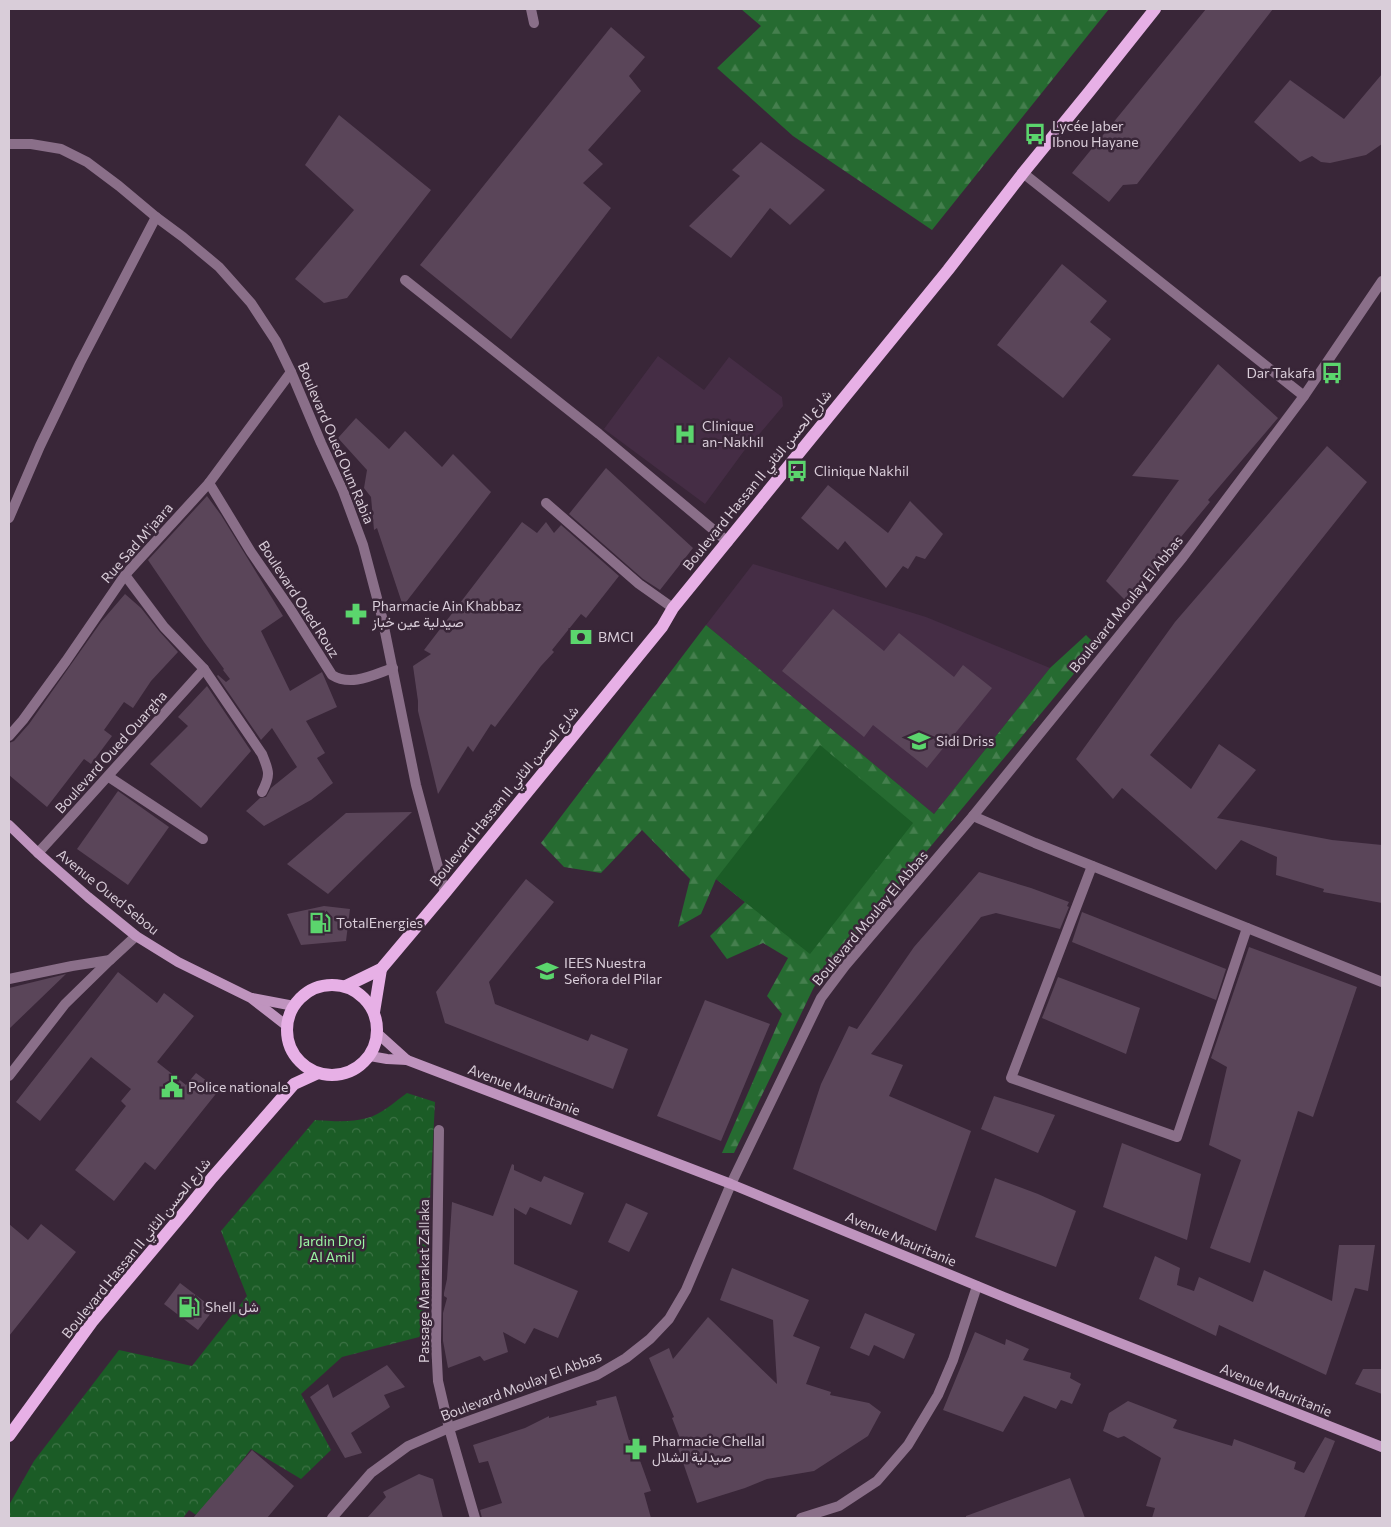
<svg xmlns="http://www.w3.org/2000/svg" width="1391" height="1527" font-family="Commissioner,Vazirmatn,sans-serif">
	<defs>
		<pattern id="forest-firs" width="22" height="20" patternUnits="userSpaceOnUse" patternTransform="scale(1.25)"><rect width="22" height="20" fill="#266b31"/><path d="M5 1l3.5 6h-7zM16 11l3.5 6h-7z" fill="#457f4e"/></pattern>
		<pattern id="park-crowns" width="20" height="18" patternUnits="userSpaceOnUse" patternTransform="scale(1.25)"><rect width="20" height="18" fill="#1b5c26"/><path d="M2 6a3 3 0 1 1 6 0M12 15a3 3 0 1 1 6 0" fill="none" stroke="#3c7245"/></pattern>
	</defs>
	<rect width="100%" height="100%" fill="#392638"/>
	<g fill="#452d45">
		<polygon points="658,356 704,390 729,357 782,397 783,406 756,438 752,440 705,504 604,429"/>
		<polygon points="753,564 926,617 1050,668 934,814 706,625"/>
	</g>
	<g fill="url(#forest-firs)">
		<polygon points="741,9 1109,9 932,230 793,136 717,68 761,26"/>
		<polygon points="706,625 934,814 1050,668 1086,635 1097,646 814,987 734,1153 722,1153 782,1014 767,996 788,958 763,943 727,959 710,936 745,902 810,954 716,879 701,914 678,927 690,879 642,830 601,873 564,867 541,843"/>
	</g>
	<path fill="url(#park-crowns)" d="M407,1093L435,1102L423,1336L342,1357L301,1394L331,1450L301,1479L251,1449L199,1517L189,1510L183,1518H9V1505L34,1461L119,1350L192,1366L247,1296L221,1231L315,1120C332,1121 350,1123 367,1118C380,1115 396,1101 407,1093Z"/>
	<polygon fill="#1b5c26" points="820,745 913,823 810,954 716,879"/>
	<g fill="#5a4559">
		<polygon points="1206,9 1273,9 1137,184 1123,185 1109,202 1072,173"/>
		<polygon points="611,27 645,57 629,76 641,91 588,150 603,164 583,183 611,208 511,339 420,265"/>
		<polygon points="1382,74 1382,144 1366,155 1330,163 1321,162 1312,156 1300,162 1254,122 1290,80 1344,119"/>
		<polygon points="339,115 431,190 347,298 324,303 295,279 354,210 305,165"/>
		<polygon points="761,142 825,190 790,225 770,208 731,258 689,226 740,176 732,170"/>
		<polygon points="1062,264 1107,301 1090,322 1111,339 1063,398 997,345"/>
		<polygon points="1218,364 1278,418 1208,500 1210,502 1127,602 1106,581 1179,480 1132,476"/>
		<polygon points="356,418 389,449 405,431 442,467 453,454 491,492 403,606 377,528 374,530 371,497 364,488 367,470 338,438"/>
		<polygon points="1327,446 1367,482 1150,755 1191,789 1219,744 1256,770 1217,818 1332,840 1382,845 1382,903 1323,892 1324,889 1276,875 1277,857 1241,840 1216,870 1122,788 1113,799 1076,759 1175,622"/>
		<polygon points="606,468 693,548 660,590 643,579 569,514"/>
		<polygon points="828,485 888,533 910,501 943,534 925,559 916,556 908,569 903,566 886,588 845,541 838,550 801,518"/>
		<polygon points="207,496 221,515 283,616 261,631 290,691 322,672 337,707 306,721 325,753 317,758 333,783 311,800 264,826 246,811 260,798 266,797 271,788 297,767 272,728 261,740 217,676 218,675 226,682 230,679 223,670 224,669 204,642 148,560"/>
		<polygon points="522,522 537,533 546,522 554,533 561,525 619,576 586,618 581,614 552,650 554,652 541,666 495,727 491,724 473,752 468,746 438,794 418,711 418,701 413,666 431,654 424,650"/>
		<polygon points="125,594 141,608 159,631 178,652 151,681 133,708 124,702 104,730 112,736 91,764 84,759 47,807 9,775 9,743 14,741 29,724 101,622"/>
		<polygon points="833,609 884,651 899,633 954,677 963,665 992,688 927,768 873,725 864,737 782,671"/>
		<polygon points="207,686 251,751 201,808 150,764 188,726 178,717"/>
		<polygon points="118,791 169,827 128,885 77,849"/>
		<polygon points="412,812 328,894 287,864 346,813"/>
		<polygon points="979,872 1031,888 1069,902 1067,906 1069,907 1060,929 996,913 981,917 871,1054 903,1065 889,1096 971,1131 936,1231 793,1169 821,1084 849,1026 857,1029 914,947"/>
		<polygon points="526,879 554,902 489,982 495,1004 588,1041 591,1034 628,1049 613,1089 445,1023 436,992"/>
		<polygon points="324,906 350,909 346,941 301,945 287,914"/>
		<polygon points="1082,912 1226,969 1216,1000 1072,942"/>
		<polygon points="1249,947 1357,987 1313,1117 1298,1111 1250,1263 1210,1248 1241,1160 1209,1145 1227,1067 1211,1058"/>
		<polygon points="118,972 157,1003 164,993 194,1016 157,1062 186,1085 196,1073 219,1090 155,1170 145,1162 114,1201 75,1170 126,1106 121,1101 131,1089 91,1057 40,1121 16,1102"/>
		<polygon points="66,974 9,1029 9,988"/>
		<polygon points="1058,977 1140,1008 1126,1054 1042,1018"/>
		<polygon points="705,1000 770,1024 721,1141 657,1116"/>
		<polygon points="994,1096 1055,1115 1038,1153 981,1129"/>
		<polygon points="1122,1143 1201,1174 1187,1240 1103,1207"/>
		<polygon points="512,1164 514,1165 514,1170 541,1182 544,1176 584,1193 571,1225 530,1207 526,1215 514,1208 514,1264 578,1291 558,1338 534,1328 525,1344 503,1332 508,1352 484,1361 480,1356 448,1368 443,1341 443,1313 447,1298 444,1296 444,1293 447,1279 452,1202 493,1216"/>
		<polygon points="995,1178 1038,1194 1076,1211 1056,1267 975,1237"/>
		<polygon points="626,1203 648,1213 629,1252 608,1242"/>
		<polygon points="9,1224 28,1240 41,1224 76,1252 9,1336"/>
		<polygon points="1339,1245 1375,1245 1368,1291 1355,1288 1326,1375 1219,1325 1216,1336 1139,1299 1155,1256 1180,1268 1177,1285 1194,1291 1199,1277 1253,1302 1264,1270 1332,1301"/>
		<polygon points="732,1268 809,1300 793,1336 820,1347 806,1384 831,1392 830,1395 869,1403 881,1412 868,1436 814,1471 767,1479 745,1488 697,1503 678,1448 683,1446 672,1418 674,1417 649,1358 669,1348 673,1359 708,1317 777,1384 773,1320 720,1300"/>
		<polygon points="180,1283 214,1309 198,1330 164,1304"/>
		<polygon points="865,1313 915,1334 904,1359 874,1345 869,1356 850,1348"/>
		<polygon points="975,1332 1005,1345 1006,1339 1029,1349 1023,1360 1071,1373 1070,1378 1081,1384 1072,1404 1061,1400 1056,1409 1024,1396 1003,1432 943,1410"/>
		<polygon points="387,1365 405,1387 384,1395 390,1407 351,1433 362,1453 345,1458 310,1397 328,1384 333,1398"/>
		<polygon points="1363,1369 1382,1369 1382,1394 1355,1384"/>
		<polygon points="616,1396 629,1440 637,1439 638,1455 651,1491 644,1493 651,1518 482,1518 480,1510 502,1503 488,1461 479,1463 473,1445 525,1428 549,1416 549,1418 597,1405 596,1401"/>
		<polygon points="1128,1401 1177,1420 1173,1428 1232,1446 1234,1439 1296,1462 1294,1469 1304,1473 1325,1437 1335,1441 1304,1518 1152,1518 1155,1508 1146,1506 1161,1458 1124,1436 1118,1438 1103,1431 1109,1413"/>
		<polygon points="252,1450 294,1486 267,1518 193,1518"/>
		<polygon points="419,1474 433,1479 443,1518 367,1518 386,1497 383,1492"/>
		<polygon points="1070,1478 1085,1518 966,1518 966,1516"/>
	</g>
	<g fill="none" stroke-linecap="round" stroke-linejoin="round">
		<g stroke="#8a6f89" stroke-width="10">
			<polyline points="531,9 534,23"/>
			<polyline points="9,144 31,144 61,149 87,162 119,186 156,217 183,237 219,267 251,303 276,341 291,372 321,443 343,491 363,545 382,617 416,785 445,893"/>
			<polyline points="1023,173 1304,396"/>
			<polyline points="405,280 599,434 728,542"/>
			<path d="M209,483L251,552L289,607L332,675C351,687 373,675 393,668"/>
			<polyline points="546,503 639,584 673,608"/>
			<polyline points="9,518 40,446 80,363 156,217"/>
			<path d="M125,575L164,627L204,669L262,754C269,771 271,775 262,792"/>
			<polyline points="9,736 23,720 66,661 125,575 209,483 291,372"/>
			<polyline points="109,777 203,839"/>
			<polyline points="973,816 1035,843 1382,982"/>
			<path d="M38,853C94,792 149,730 204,669"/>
			<polyline points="1092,866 1011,1078 1177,1137 1247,928"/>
			<polyline points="9,979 72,966 110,960"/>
			<polyline points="9,1076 65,1004 110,960 136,936"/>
			<polyline points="439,1130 436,1342 438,1381 449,1428 475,1518"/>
			<polyline points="332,1518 371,1473 408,1446 449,1428 597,1375 626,1358 650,1339 669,1319 686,1290 731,1184 821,998 845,966 973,816 1183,557 1304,396 1382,281"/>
			<polyline points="801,1518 839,1506 877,1481 908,1445 938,1395 953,1360 977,1286"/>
		</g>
		<g stroke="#bf94be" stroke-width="10">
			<polyline points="9,825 38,853 88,897 136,936 178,962 251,998 287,1026"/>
			<polyline points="252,998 294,1006"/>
			<polyline points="377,1033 407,1060"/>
			<polyline points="370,1056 387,1059 407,1060 731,1184 1004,1297 1382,1447"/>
		</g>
		<g stroke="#e7b0e6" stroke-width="12">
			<circle cx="332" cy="1030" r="45"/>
			<polyline points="346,986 381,969 445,893 662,627 673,608 948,270 1023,173 1089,92 1155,9"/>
			<polyline points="374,1012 381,969"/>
			<polyline points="9,1436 92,1322 187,1209 212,1178 294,1084 318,1073"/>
		</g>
	</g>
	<defs>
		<g id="bus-bare" transform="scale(1.725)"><path d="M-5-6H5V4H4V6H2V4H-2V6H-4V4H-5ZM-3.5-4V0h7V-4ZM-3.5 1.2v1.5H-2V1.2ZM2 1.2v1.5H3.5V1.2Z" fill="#5bd56d" stroke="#392638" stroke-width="2.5" paint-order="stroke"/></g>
		<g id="hospital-bare" transform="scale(1.725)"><path d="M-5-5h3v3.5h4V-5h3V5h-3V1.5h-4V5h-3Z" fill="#5bd56d" stroke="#392638" stroke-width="2.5" paint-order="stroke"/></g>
		<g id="pharmacy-bare" transform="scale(1.725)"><path d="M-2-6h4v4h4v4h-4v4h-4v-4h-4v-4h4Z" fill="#5bd56d" stroke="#392638" stroke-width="2.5" paint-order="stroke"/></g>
		<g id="bank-bare" transform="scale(1.725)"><path d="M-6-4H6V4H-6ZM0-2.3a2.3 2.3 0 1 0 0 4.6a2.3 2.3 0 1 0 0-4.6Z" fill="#5bd56d" stroke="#392638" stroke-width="2.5" paint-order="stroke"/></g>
		<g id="school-bare" transform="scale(1.725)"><path d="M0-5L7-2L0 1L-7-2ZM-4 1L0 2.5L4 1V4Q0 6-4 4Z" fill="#5bd56d" stroke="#392638" stroke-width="2.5" paint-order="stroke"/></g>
		<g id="fuel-bare" transform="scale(1.725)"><path d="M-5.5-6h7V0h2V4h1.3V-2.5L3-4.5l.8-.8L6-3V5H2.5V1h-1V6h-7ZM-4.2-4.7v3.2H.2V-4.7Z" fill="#5bd56d" stroke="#392638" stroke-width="2.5" paint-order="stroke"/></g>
		<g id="civic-bare" transform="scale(1.725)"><path d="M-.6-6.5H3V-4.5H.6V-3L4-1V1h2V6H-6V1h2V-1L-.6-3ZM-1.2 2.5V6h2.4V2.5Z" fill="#5bd56d" stroke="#392638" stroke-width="2.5" paint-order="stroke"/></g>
	</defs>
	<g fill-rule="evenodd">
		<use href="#bus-bare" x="1035" y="134"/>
		<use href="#bus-bare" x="1332" y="373"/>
		<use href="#hospital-bare" x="685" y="434"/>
		<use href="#bus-bare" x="797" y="471"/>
		<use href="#pharmacy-bare" x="356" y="614"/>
		<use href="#bank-bare" x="581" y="637"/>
		<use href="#school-bare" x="919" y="741"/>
		<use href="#fuel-bare" x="320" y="923"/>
		<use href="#school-bare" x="547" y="971"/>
		<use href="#civic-bare" x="172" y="1087"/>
		<use href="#fuel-bare" x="189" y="1307"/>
		<use href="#pharmacy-bare" x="636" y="1449"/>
	</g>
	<g text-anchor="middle" stroke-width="5" stroke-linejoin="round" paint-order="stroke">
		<g font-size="14" fill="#d9cdd9" stroke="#392638" text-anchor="start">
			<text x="1052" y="131">Lycée Jaber<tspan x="1052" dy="16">Ibnou Hayane</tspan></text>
			<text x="1315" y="378" text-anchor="end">Dar Takafa</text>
			<text x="702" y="431">Clinique<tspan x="702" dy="16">an-Nakhil</tspan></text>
			<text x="814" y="476">Clinique Nakhil</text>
			<text x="372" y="611">Pharmacie Ain Khabbaz<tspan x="372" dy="16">صيدلية عين خباز</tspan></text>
			<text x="598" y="642">BMCI</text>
			<text x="936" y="746">Sidi Driss</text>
			<text x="336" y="928">TotalEnergies</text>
			<text x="564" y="968">IEES Nuestra<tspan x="564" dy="16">Señora del Pilar</tspan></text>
			<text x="188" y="1092">Police nationale</text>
			<text x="205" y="1312">Shell شل</text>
			<text x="652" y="1446">Pharmacie Chellal<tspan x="652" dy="16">صيدلية الشلال</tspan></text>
		</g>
		<g font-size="14" fill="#d9cdd9" stroke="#392638">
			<text transform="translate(336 443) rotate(67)" y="5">Boulevard Oued Oum Rabia</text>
			<text transform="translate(757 480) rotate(-51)" y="5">Boulevard Hassan II شارع الحسن الثاني</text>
			<text transform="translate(137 543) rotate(-49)" y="5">Rue Sad M'jaara</text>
			<text transform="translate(299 599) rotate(57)" y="5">Boulevard Oued Rouz</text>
			<text transform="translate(1126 604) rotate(-51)" y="5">Boulevard Moulay El Abbas</text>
			<text transform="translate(111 752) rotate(-48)" y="5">Boulevard Oued Ouargha</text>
			<text transform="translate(504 796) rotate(-51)" y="5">Boulevard Hassan II شارع الحسن الثاني</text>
			<text transform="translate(108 892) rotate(39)" y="5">Avenue Oued Sebou</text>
			<text transform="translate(870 918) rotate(-50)" y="5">Boulevard Moulay El Abbas</text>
			<text transform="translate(524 1090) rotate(21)" y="5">Avenue Mauritanie</text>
			<text transform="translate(901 1239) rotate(23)" y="5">Avenue Mauritanie</text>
			<text transform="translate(136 1248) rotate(-51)" y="5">Boulevard Hassan II شارع الحسن الثاني</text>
			<text transform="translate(424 1281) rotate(-90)" y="5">Passage Maarakat Zallaka</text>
			<text transform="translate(521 1386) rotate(-21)" y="5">Boulevard Moulay El Abbas</text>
			<text transform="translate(1276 1390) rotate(22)" y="5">Avenue Mauritanie</text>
		</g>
		<g font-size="14" fill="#9af6a3" stroke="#392638">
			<text x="332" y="1246">Jardin Droj<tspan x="332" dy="16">Al Amil</tspan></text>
		</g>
	</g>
	<rect width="1391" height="1527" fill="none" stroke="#d9cdd9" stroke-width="20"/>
</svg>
